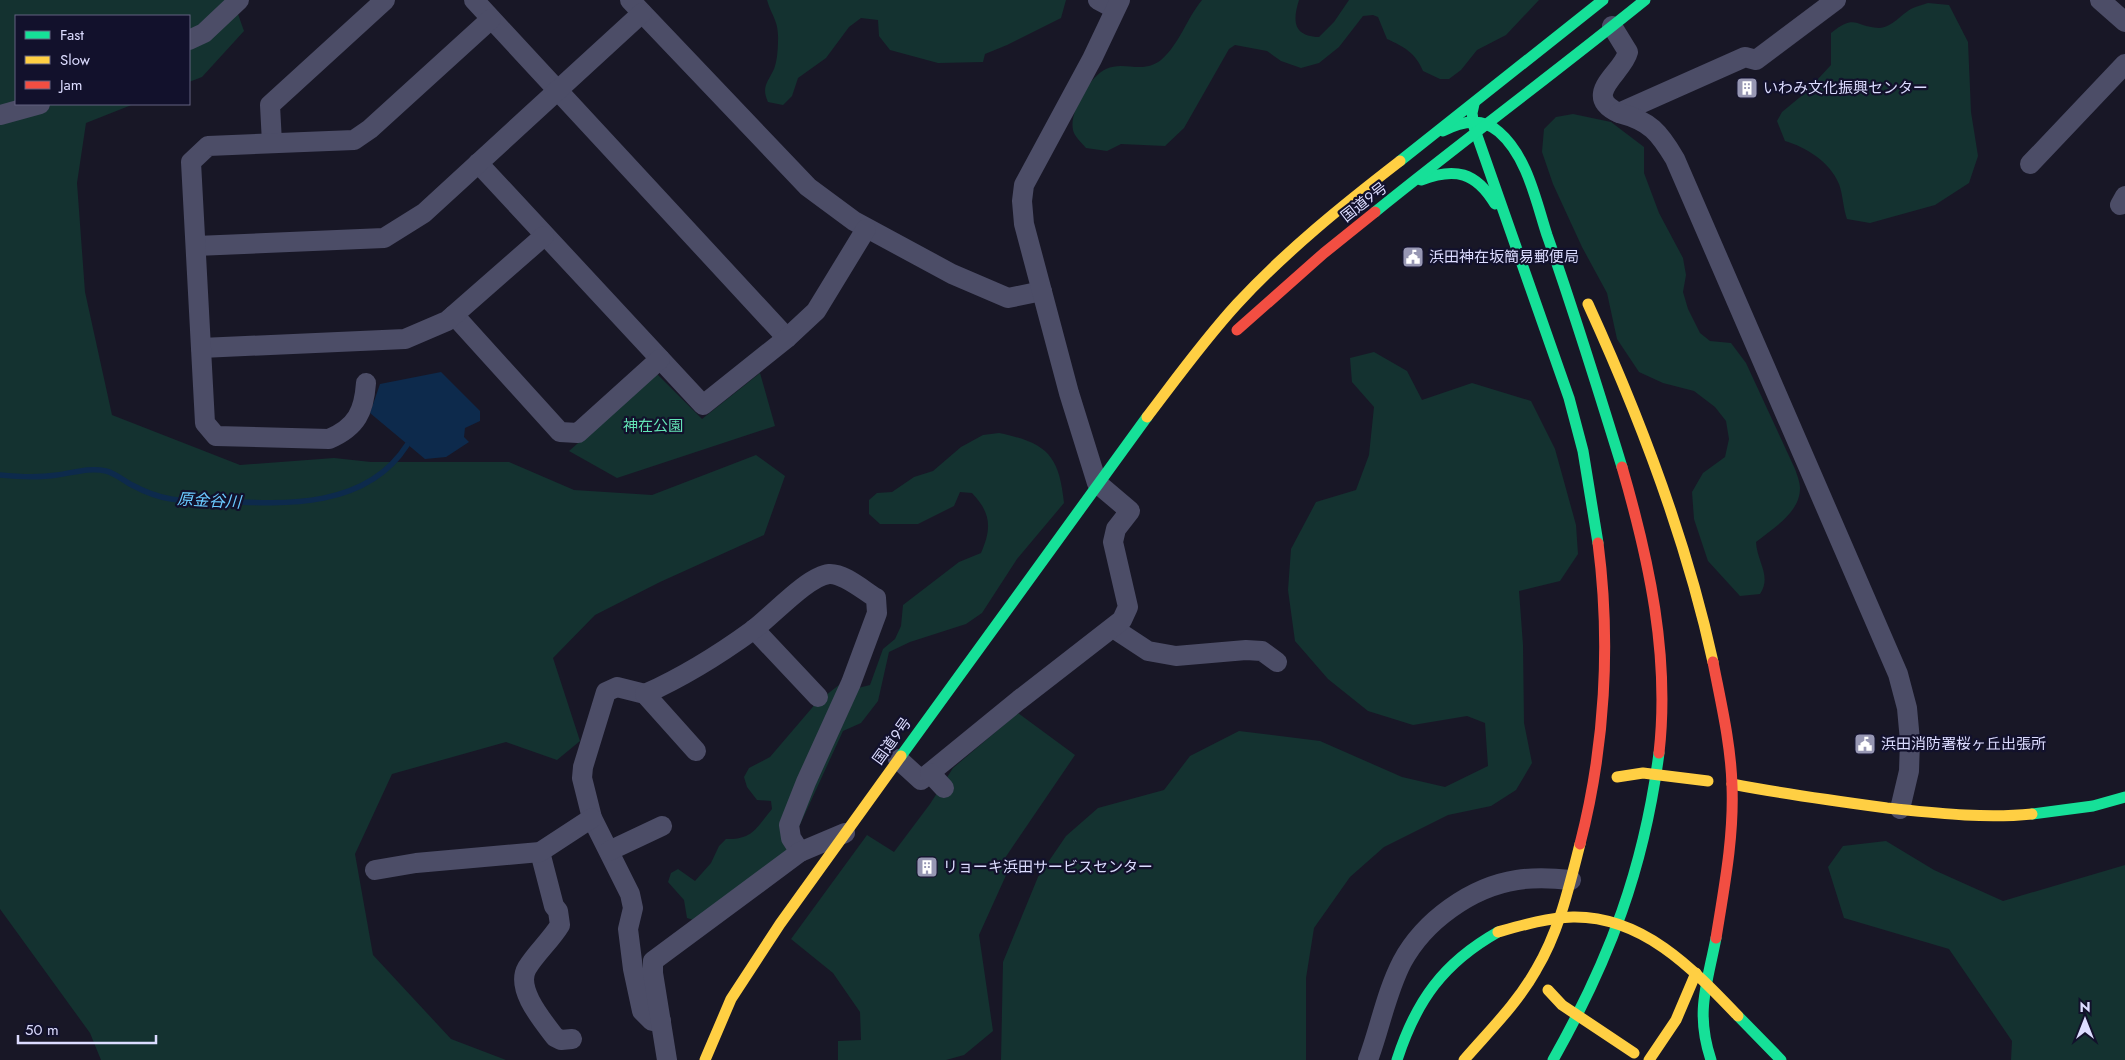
<svg xmlns="http://www.w3.org/2000/svg" width="2125" height="1060" font-family="Jost,'Noto Sans JP',sans-serif">
	<rect width="100%" height="100%" fill="#181726"/>
	<g fill="#143230">
		<polygon points="0,0 233,0 244,31 202,77 189,82 189,16 16,16 16,104 134,104 86,123 77,183 85,292 112,415 240,465 334,458 371,462 509,462 574,490 652,495 756,455 785,476 764,535 660,582 595,615 553,658 580,741 557,760 506,742 392,774 355,854 373,955 451,1039 506,1060 101,1060 90,1033 0,909"/>
		<path d="M767,0H1066L1061,18L1007,45L985,54L983,62L938,63L890,50L879,36L878,20L861,18L849,27L826,58L798,78L792,96L783,105L768,102C761,87 768,82 774,69C777,62 778,49 778,41C779,21 772,17 767,0Z"/>
		<path d="M1202,0H1299C1292,22 1294,36 1319,37L1334,22L1349,0H1539L1506,35L1477,50L1461,70L1449,79H1440L1423,71C1416,53 1403,46 1387,39L1378,17L1373,15L1363,16L1339,47L1319,63L1301,68L1281,61L1267,51L1235,45L1229,49L1184,128L1165,146L1121,144L1107,151L1086,148C1082,143 1074,136 1073,130C1069,112 1090,76 1106,69C1125,60 1141,75 1161,60C1179,45 1187,18 1202,0Z"/>
		<path d="M1928,3L1949,5L1968,42L1971,112L1978,156L1969,183L1935,205L1870,223L1847,219C1843,208 1843,195 1839,184C1830,162 1806,147 1785,141L1777,121L1782,112L1805,93L1831,65V33C1856,13 1855,27 1879,28C1892,28 1902,13 1913,8C1917,6 1923,5 1928,3Z"/>
		<path d="M1573,114L1611,122L1644,147V173L1659,213L1683,258L1686,275L1683,292L1688,309L1700,333L1710,341L1731,343L1746,363L1795,469C1797,475 1800,482 1800,488C1800,513 1773,528 1756,542C1757,562 1772,576 1760,594L1740,596L1708,561L1694,519L1692,492L1703,473L1725,457L1729,439L1726,421L1715,407L1694,391L1663,383L1639,372L1617,339L1607,293L1582,247L1553,184L1542,152L1544,129L1556,117Z"/>
		<polygon points="1374,352 1407,371 1422,400 1472,383 1531,401 1555,449 1576,525 1578,554 1560,581 1519,591 1523,645 1524,723 1532,763 1516,790 1491,806 1448,815 1384,847 1350,877 1314,928 1306,978 1306,1060 1001,1060 1003,962 1038,877 1066,836 1098,808 1164,790 1190,756 1239,731 1320,741 1402,777 1445,787 1488,766 1485,723 1467,716 1413,725 1368,711 1328,679 1295,641 1288,590 1291,549 1316,502 1356,490 1369,455 1374,407 1352,382 1350,358"/>
		<polygon points="760,373 775,426 617,478 569,451 657,374 702,419"/>
		<path d="M999,433C1047,443 1059,455 1064,503L1017,559L982,613L966,624L910,642L889,652L878,701L861,723L843,731L798,829L794,850L697,921L687,918L684,900L668,882L671,873L678,869L695,881L711,863L719,846L726,839C753,840 756,828 772,809L771,801L757,800L747,787L744,777L749,768L770,757L817,702L839,685L858,688L870,685L883,649L895,639L901,626L903,605L959,562L981,553C992,528 991,513 972,493L960,492L954,506L918,524H880L869,514V500L877,493L892,492L914,477L933,471L961,447L983,435Z"/>
		<polygon points="1018,713 1075,755 1005,858 1012,862 979,935 993,1031 964,1055 946,1060 838,1060 838,1041 861,1040 860,1012 833,973 791,939 867,835 894,852 930,804 953,768"/>
		<polygon points="1886,841 1934,870 2003,901 2125,865 2125,1060 2011,1060 2012,1041 1949,949 1844,918 1828,867 1843,846"/>
	</g>
	<polygon fill="#0d2a4c" points="441,372 480,411 480,421 465,428 464,437 469,442 446,457 425,459 370,413 380,384"/>
	<g fill="none" stroke-linecap="round" stroke-linejoin="round">
		<path stroke="#0d2a4c" stroke-width="5.5" d="M0,475C19,477 38,478 57,475C73,473 89,467 106,471C115,473 124,481 132,485C143,491 159,497 171,499C187,502 205,500 221,501C286,505 367,508 407,445"/>
		<g stroke="#4c4d67" stroke-width="20">
			<polyline points="474,0 787,338"/>
			<polyline points="630,0 808,187 854,221 952,274 1008,298 1042,291"/>
			<polyline points="1098,0 1115,9"/>
			<polyline points="2100,0 2125,22"/>
			<path d="M1612,26L1628,52C1623,73 1580,95 1619,113L1745,57L1756,60L1836,0"/>
			<polyline points="189,40 204,33 239,0"/>
			<path d="M1619,113C1650,121 1659,132 1675,159L1898,674L1907,708L1910,741L1909,771L1900,809"/>
			<polyline points="0,115 40,104"/>
			<polyline points="272,143 270,105 385,0"/>
			<polyline points="478,163 703,405 787,338 816,311 866,229"/>
			<polyline points="2030,164 2125,64"/>
			<polyline points="2120,205 2125,196"/>
			<polyline points="196,246 384,238 424,213 642,13"/>
			<polyline points="454,315 560,432 578,433 660,359"/>
			<polyline points="201,348 405,339 447,321 544,236"/>
			<path d="M366,383C364,411 357,427 329,439L216,436L205,423L191,162L208,146L354,140L370,129L491,19"/>
			<polyline points="1113,628 1148,651 1176,656 1246,650 1262,651 1277,662"/>
			<polyline points="754,629 818,697"/>
			<polyline points="645,694 617,687 606,692 583,767 582,778 592,818 630,894 633,908 628,929 633,969 642,1011 652,1021 661,1021"/>
			<path d="M696,751L645,694C683,677 720,654 753,630C772,616 808,576 829,574C844,573 864,591 876,598L877,613L851,683L806,782L789,825L791,838L800,852"/>
			<polyline points="898,759 921,780 1019,700 1122,620 1128,607 1113,542 1116,529 1130,511 1097,483 1069,393 1024,224 1022,201 1024,185 1092,59 1120,0"/>
			<polyline points="930,773 944,788"/>
			<polyline points="609,851 662,826"/>
			<path d="M540,852L554,906L558,911L560,925C551,940 536,953 527,968C515,989 543,1021 555,1037L561,1040L572,1039"/>
			<polyline points="375,870 416,863 540,852 592,818"/>
			<polyline points="667,1060 653,973 653,961 800,852 845,833"/>
			<path d="M1368,1060C1380,1028 1386,993 1402,962C1424,921 1471,887 1517,880C1535,877 1553,878 1571,880"/>
		</g>
		<g stroke="#16e098" stroke-width="11">
			<polyline points="1474,104 1472,113 1474,127 1569,398 1583,451 1598,543"/>
			<path d="M1443,131C1462,121 1482,117 1499,132C1527,156 1536,201 1547,235C1574,311 1598,389 1622,467"/>
			<polyline points="1400,161 1603,0"/>
			<path d="M1421,180C1455,167 1476,172 1495,204"/>
			<path d="M1375,212C1464,140 1556,72 1645,0"/>
			<polyline points="901,756 1147,417"/>
			<polyline points="2032,814 2093,806 2125,797"/>
			<polyline points="1738,1016 1781,1060"/>
			<path d="M1397,1060C1416,1001 1443,963 1498,932"/>
			<path d="M1553,1060C1610,959 1644,868 1659,753"/>
			<path d="M1711,1060C1695,1012 1707,985 1716,938"/>
		</g>
		<g stroke="#ffcf43" stroke-width="11">
			<path d="M1588,304C1641,420 1686,538 1713,662"/>
			<path d="M1147,417C1176,379 1204,340 1237,304C1286,251 1343,205 1400,161"/>
			<path d="M1732,784C1783,794 1835,801 1887,808C1935,813 1984,819 2032,814"/>
			<polyline points="705,1060 731,999 780,924 901,756"/>
			<path d="M1464,1060C1489,1031 1517,1004 1536,970C1559,932 1569,887 1580,844"/>
			<polyline points="1649,1060 1676,1020 1696,973"/>
		</g>
		<g stroke="#f24e42" stroke-width="11">
			<polyline points="1237,330 1324,253 1375,212"/>
			<path d="M1622,467C1649,560 1670,656 1659,753"/>
			<path d="M1713,662C1721,703 1731,745 1732,786C1734,837 1724,888 1716,938"/>
			<path d="M1580,844C1605,747 1611,643 1598,543"/>
		</g>
		<g stroke="#ffcf43" stroke-width="11">
			<polyline points="1617,777 1643,773 1708,781"/>
			<path d="M1498,932C1523,925 1547,918 1573,917C1643,916 1693,969 1738,1016"/>
			<polyline points="1548,990 1562,1005 1634,1053"/>
		</g>
	</g>
	<defs>
		<g id="building-square" transform="scale(1.125)"><rect x="-9" y="-9" width="18" height="18" rx="4" fill="#9797b3" stroke="#12112c"/><path d="M-4-6H4V6H1V3H-1V6H-4ZM-2.5-4.3h1.7v1.8h-1.7ZM.8-4.3h1.7v1.8H.8ZM-2.5-1h1.7V.8h-1.7ZM.8-1h1.7V.8H.8Z" fill="#fff"/></g>
		<g id="civic-square" transform="scale(1.125)"><rect x="-9" y="-9" width="18" height="18" rx="4" fill="#9797b3" stroke="#12112c"/><path d="M-.6-6.5H3V-4.5H.6V-3L4-1V1h2V6H-6V1h2V-1L-.6-3ZM-1.2 2.5V6h2.4V2.5Z" fill="#fff"/></g>
	</defs>
	<g fill-rule="evenodd">
		<use href="#building-square" x="1747" y="88"/>
		<use href="#civic-square" x="1413" y="257"/>
		<use href="#civic-square" x="1865" y="744"/>
		<use href="#building-square" x="927" y="867"/>
	</g>
	<g text-anchor="middle" stroke-width="4.5" stroke-linejoin="round" paint-order="stroke">
		<g font-size="15" fill="#dcdcff" stroke="#12112c" text-anchor="start">
			<text x="1763" y="93">いわみ文化振興センター</text>
			<text x="1429" y="262">浜田神在坂簡易郵便局</text>
			<text x="1881" y="749">浜田消防署桜ヶ丘出張所</text>
			<text x="943" y="872">リョーキ浜田サービスセンター</text>
		</g>
		<g font-size="15" fill="#dcdcff" stroke="#12112c">
			<text transform="translate(1364 202) rotate(-38)" y="5">国道9号</text>
			<text transform="translate(892 741) rotate(-54)" y="5">国道9号</text>
		</g>
		<g font-size="15" fill="#63e4b5" stroke="#12112c">
			<text x="653" y="431">神在公園</text>
		</g>
		<g font-size="16" font-style="italic" fill="#6acaff" stroke="#12112c">
			<text transform="translate(209 500) rotate(3)" y="6">原金谷川</text>
		</g>
	</g>
	<rect x="15" y="15" width="175" height="90" fill="#12112c" stroke="#636280"/>
	<rect x="25" y="31" width="25" height="8" fill="#16e098" stroke="#636280"/>
	<text x="60" y="40" font-size="15" fill="#dcdcff">Fast</text>
	<rect x="25" y="56" width="25" height="8" fill="#ffcf43" stroke="#636280"/>
	<text x="60" y="65" font-size="15" fill="#dcdcff">Slow</text>
	<rect x="25" y="81" width="25" height="8" fill="#f24e42" stroke="#636280"/>
	<text x="60" y="90" font-size="15" fill="#dcdcff">Jam</text>
	<g transform="translate(2085 1020)" stroke="#12112c" stroke-width="4" paint-order="stroke">
	<path d="M0-4L9 19L0 12L-9 19Z" fill="#dcdcff"/>
	<text y="-8" font-size="14" font-weight="bold" text-anchor="middle" fill="#dcdcff">N</text>
	</g>
	<path d="M18 1035v8h138v-8" fill="none" stroke="#dcdcff" stroke-width="2.5"/>
	<text x="25" y="1035" font-size="15" fill="#dcdcff" stroke="#12112c" stroke-width="4" paint-order="stroke">50 m</text>
</svg>
